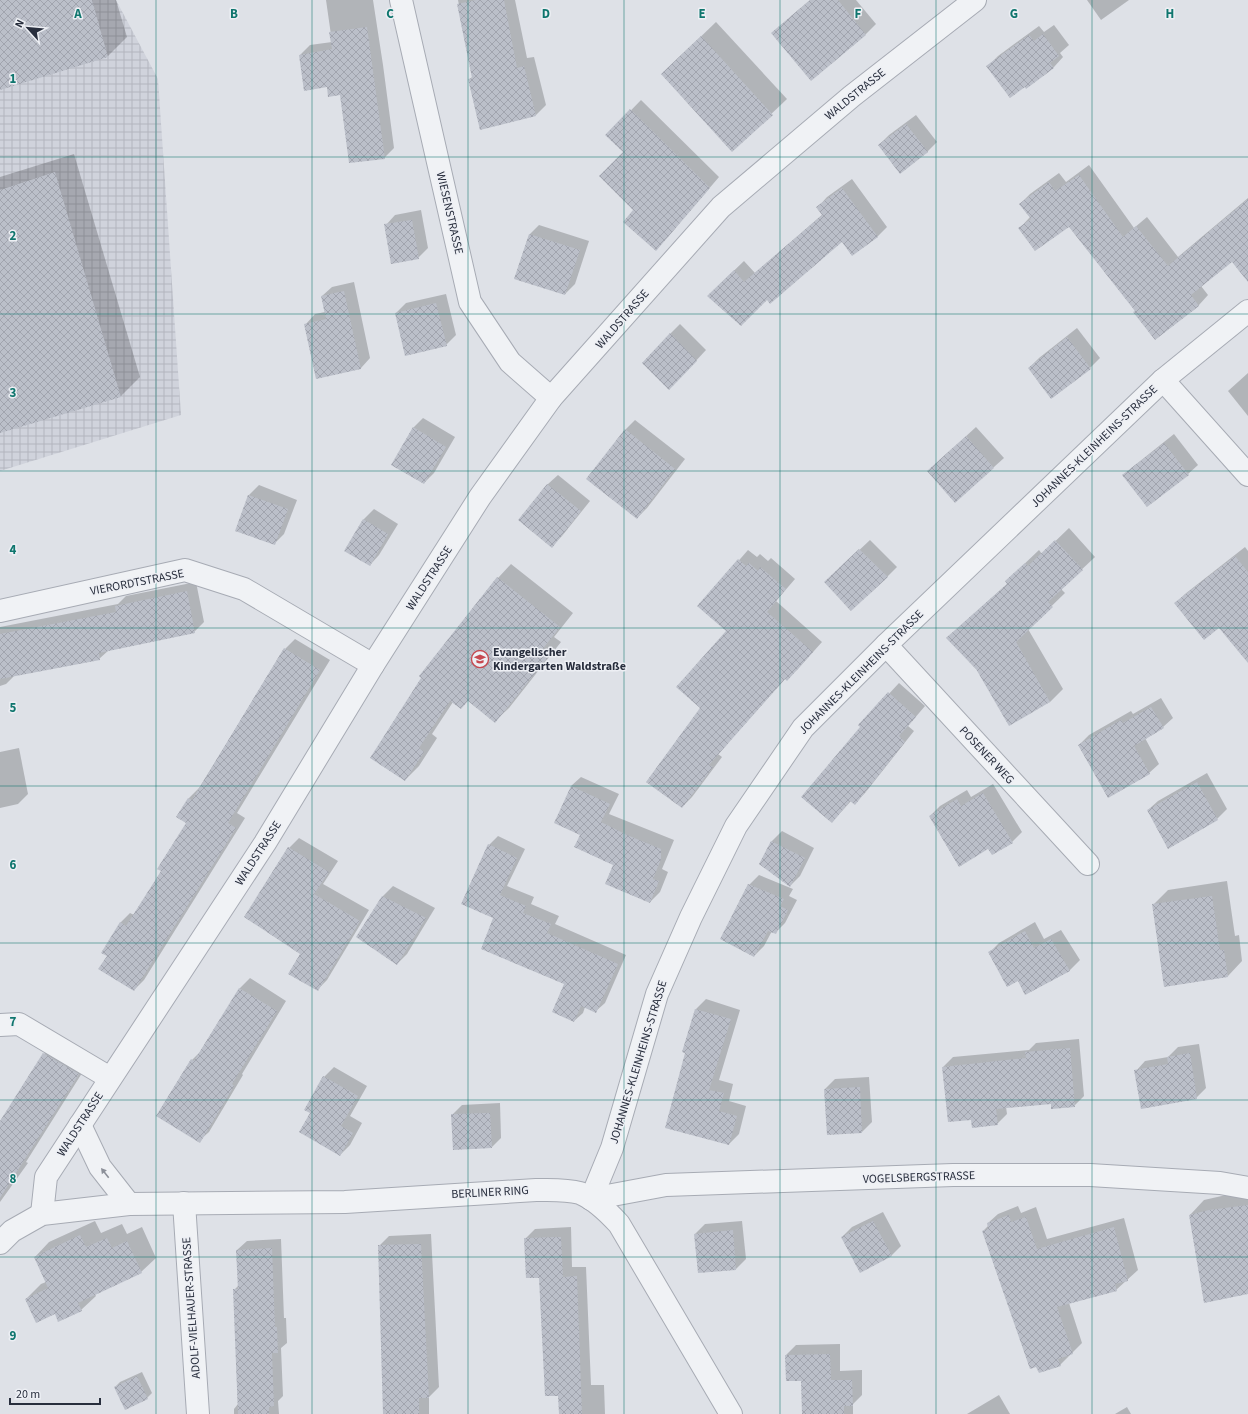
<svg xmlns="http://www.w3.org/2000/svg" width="1248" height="1414" font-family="'Source Sans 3',sans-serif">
	<defs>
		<pattern id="industrial-grid" width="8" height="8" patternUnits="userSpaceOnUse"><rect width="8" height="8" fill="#d0d3dc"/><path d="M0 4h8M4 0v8" fill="none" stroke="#b3b5be"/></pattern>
		<pattern id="building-cross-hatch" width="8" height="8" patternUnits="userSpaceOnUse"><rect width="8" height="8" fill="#bbbfc9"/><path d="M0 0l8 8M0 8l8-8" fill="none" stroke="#a1a4ae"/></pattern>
	</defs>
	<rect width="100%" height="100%" fill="#dee1e7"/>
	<polygon fill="url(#industrial-grid)" points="0,0 116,0 158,79 181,415 0,471"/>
	<g fill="#0003">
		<polygon points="0,0 116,0 127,37 108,56 0,89"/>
		<polygon points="326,0 373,0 383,65 394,148 384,158 341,94 328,86 300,55 310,45 332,42"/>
		<polygon points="458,0 515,0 527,58 534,57 546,105 536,115 469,80 473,76"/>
		<polygon points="810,0 856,0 876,24 866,34 811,79 772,33"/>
		<polygon points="1087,0 1129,0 1101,20"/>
		<polygon points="716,22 787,99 732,151 662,74"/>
		<polygon points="1054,25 1069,45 1060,53 1063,57 1054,67 1027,87 988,66 998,56 1039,26 1044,32"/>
		<polygon points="641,100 719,177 665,240 635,210 624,152 607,135"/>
		<polygon points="916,115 937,142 927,152 879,145 889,135"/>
		<polygon points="74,154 140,377 121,396 0,432 0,177"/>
		<polygon points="1089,165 1134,228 1147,217 1178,257 1248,198 1248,266 1232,261 1201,286 1208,295 1199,305 1155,339 1136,310 1069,226 1020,228 1030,217 1020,204 1030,194 1059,173 1066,182"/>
		<polygon points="852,179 887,227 877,237 842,240 767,299 718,286 744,261 755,273 823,214 818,207 827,197"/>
		<polygon points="421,210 428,248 418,258 386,225 395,215"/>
		<polygon points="539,225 589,241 575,284 565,294 529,235"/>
		<polygon points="354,282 370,358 361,368 306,324 315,314 325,312 322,296 332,287"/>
		<polygon points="446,294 456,335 446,345 396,313 406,303"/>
		<polygon points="680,324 706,350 679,379 670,334"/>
		<polygon points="1077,328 1100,358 1090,368 1052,398 1029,368 1039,358"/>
		<polygon points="1248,373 1248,416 1228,391"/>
		<polygon points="423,418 455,437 434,473 424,483 413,428"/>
		<polygon points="635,420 685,459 647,508 637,518 625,430"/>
		<polygon points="976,427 1004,458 955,502 938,462"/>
		<polygon points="1174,434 1198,465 1188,474 1124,475 1134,466"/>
		<polygon points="558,475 590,501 562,536 552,546 519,520 548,484"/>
		<polygon points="259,485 297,500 284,534 274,544 249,495"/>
		<polygon points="374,509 398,524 379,555 370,565 345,550 364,519"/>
		<polygon points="1069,528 1095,557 1061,589 1065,593 1028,629 1063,689 1050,702 976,669 947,638 1008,583 1019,569 1039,550 1042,554"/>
		<polygon points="870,540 897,567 887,577 835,573"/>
		<polygon points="1245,547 1248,551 1248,662 1220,627 1176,603 1185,594"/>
		<polygon points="748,550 757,557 760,554 768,561 771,558 795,579 776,601 822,642 797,670 786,678 718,754 722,757 692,797 682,807 702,708 727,631 699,606"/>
		<polygon points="511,564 573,613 554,637 561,642 509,708 495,721 469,700 453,702 432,734 437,738 419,766 405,780 423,678 498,578"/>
		<polygon points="196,582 204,622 194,632 109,650 99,659 15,675 6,684 0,686 0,627 118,604 126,596"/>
		<polygon points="295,639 330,660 237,813 245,818 144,980 134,990 108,956 120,923 130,913 134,915 162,871 187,823 178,817 189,798 199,788 285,649"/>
		<polygon points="899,683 925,706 908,726 914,731 865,793 855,803 852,800 832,822 861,726 860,725"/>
		<polygon points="1161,698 1173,718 1163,727 1145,738 1159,764 1149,773 1079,745 1089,735 1131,711 1133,714"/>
		<polygon points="19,748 28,794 18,804 0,808 0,752"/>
		<polygon points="1207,773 1227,809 1217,819 1169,847 1148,810 1158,801"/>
		<polygon points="581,777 619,794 609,814 674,840 662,869 668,872 660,892 650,902 615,864 581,835 571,786"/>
		<polygon points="993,784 1022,832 1012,842 989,848 930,816 940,806 967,790 971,797"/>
		<polygon points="782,831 814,848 800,876 790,886 760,864 772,841"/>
		<polygon points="498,836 525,849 507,886 534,897 531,904 559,916 555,924 626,955 605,1003 596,1011 585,1007 583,1013 574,1021 566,983 494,917 489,845"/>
		<polygon points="299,838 338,861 323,884 369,910 327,980 317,990 302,953 289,848"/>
		<polygon points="759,875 793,889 789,896 797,900 785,923 775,933 772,931 764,946 754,956 749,885"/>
		<polygon points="1227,881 1235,936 1239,935 1242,961 1228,976 1153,905 1168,890"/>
		<polygon points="393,886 435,908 407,954 397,964 357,937 383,896"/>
		<polygon points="1035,922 1044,939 1061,930 1080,960 1070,970 1026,994 1018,980 989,953 999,943"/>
		<polygon points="250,978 286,1001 242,1074 243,1075 209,1132 199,1141 192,1060 200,1052 240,988"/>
		<polygon points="706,999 740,1010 719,1080 733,1084 729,1101 746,1106 739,1134 729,1144 686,1052 683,1051 696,1009"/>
		<polygon points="1079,1039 1084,1096 1074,1106 1052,1102 1006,1107 1007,1114 997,1124 972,1118 943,1067 953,1057 1029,1050 1036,1043"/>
		<polygon points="55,1043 89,1062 26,1162 28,1163 0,1202 0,1122 44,1054"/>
		<polygon points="1199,1044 1206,1088 1196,1098 1136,1071 1145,1061 1168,1057 1178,1047"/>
		<polygon points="334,1067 367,1086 350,1116 362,1123 350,1145 340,1155 311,1112 324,1077"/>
		<polygon points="869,1077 872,1122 862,1132 828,1134 825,1089 835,1079"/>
		<polygon points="500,1103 501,1138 492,1147 452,1115 462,1105"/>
		<polygon points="1248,1193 1248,1293 1190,1215 1204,1200 1226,1195"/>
		<polygon points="1018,1206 1021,1213 1036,1207 1047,1239 1124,1218 1138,1270 1116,1290 1069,1303 1082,1343 1060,1365 983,1231 988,1226 988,1223 998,1214"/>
		<polygon points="883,1212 901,1246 891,1256 842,1237 852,1227"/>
		<polygon points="95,1221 101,1233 122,1224 127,1234 142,1227 156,1258 141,1272 95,1294 96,1296 81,1310 55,1313 26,1299 41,1284 46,1282 35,1257 49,1242"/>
		<polygon points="742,1221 746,1259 736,1269 695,1234 705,1224"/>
		<polygon points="571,1227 572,1267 586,1267 591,1385 604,1385 605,1414 560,1414 559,1395 540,1277 525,1239 535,1229"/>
		<polygon points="431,1234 439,1387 429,1397 429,1414 384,1414 379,1246 389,1236"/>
		<polygon points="281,1239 284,1318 286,1318 287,1343 281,1348 283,1396 278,1401 279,1414 234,1414 234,1409 238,1404 234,1290 239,1285 237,1250 247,1241"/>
		<polygon points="840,1344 840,1371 862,1370 862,1395 853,1404 853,1414 803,1414 802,1380 786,1355 796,1345"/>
		<polygon points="142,1372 152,1393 147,1398 115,1387 120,1382"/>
		<polygon points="999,1395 1010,1414 967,1414"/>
		<polygon points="1127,1407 1131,1414 1115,1414"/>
	</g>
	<g fill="url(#building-cross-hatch)">
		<polygon points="0,0 92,0 108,57 0,90"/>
		<polygon points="476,0 504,0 517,68 524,66 536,116 480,130 468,79 472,78 457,4"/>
		<polygon points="810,0 838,0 866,35 811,81 771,33"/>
		<polygon points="367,27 385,159 349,163 340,95 328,97 327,87 304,91 299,55 332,49 329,32"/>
		<polygon points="1043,34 1059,56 1050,63 1054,68 1026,89 1025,87 1010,98 986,66 1029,35 1034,41"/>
		<polygon points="701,36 773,115 732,152 661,74"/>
		<polygon points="630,109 710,188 656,251 623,222 633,210 599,176 623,152 605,135"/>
		<polygon points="906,124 928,152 900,174 878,145"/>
		<polygon points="55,172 121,397 0,433 0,190"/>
		<polygon points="1079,175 1123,237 1136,226 1168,266 1248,199 1248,282 1232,262 1191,295 1199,306 1155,340 1133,312 1135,311 1069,227 1035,251 1018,228 1031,219 1019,204 1049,182 1055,191"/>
		<polygon points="842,188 878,237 852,256 842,242 770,304 767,300 741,326 707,296 734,270 744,282 822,215 816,207"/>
		<polygon points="412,220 419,259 391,264 384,224"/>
		<polygon points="529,234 580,250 565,295 514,279"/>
		<polygon points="344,291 361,369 316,379 304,324 326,319 321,296"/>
		<polygon points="436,303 447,346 405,356 395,313"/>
		<polygon points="670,333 697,361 669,390 642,363"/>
		<polygon points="1067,337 1091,369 1051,399 1028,368"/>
		<polygon points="413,427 446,447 424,484 391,465"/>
		<polygon points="625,429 675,469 637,519 586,479"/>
		<polygon points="966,436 994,468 955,503 927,471"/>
		<polygon points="1164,443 1189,475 1147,507 1122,475"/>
		<polygon points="547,484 581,511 552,548 518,520"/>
		<polygon points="248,495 288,509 275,545 235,531"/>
		<polygon points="363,519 388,534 370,566 344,551"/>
		<polygon points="1055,540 1083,570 1048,602 1053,607 1016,642 1050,702 1009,726 976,669 946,638 1007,584 1005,581 1025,563 1028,566"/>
		<polygon points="859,549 888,577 851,611 824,582"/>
		<polygon points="1235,556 1248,572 1248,663 1219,628 1204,640 1174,603"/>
		<polygon points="738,559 746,566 749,563 758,571 760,567 786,589 767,612 813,652 787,681 785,679 709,765 713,767 682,808 646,782 700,708 676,687 726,631 697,606"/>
		<polygon points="497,577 560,627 541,651 548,657 495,723 468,701 461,709 450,701 419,748 424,752 405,781 370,758 421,678 419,676"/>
		<polygon points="187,591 195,633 99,653 100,660 0,679 0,634 116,612 115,606"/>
		<polygon points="284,648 320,670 228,823 236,828 134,991 98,969 107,956 101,953 120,922 126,926 161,871 157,869 186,823 176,817 188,798 192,800"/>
		<polygon points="888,692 916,717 899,736 905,742 855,805 850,801 832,823 801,797 860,727 858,725"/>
		<polygon points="1151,707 1164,728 1134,746 1150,774 1108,798 1078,745 1121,720 1123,723"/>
		<polygon points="1197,782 1218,820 1168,849 1147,810"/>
		<polygon points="571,786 610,804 601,822 627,835 661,849 661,859 653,879 659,881 650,903 605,884 613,865 574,847 580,835 554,823"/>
		<polygon points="983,793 1013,843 992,855 988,849 959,867 929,816 957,799 961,806"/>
		<polygon points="771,841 805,858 790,887 759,864"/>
		<polygon points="488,844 517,858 500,895 526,906 523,913 551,924 547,933 618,964 596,1013 581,1006 574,1022 552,1012 564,984 481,949 493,918 461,904"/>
		<polygon points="288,847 329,872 314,894 360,921 318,991 288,974 300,954 244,917"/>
		<polygon points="748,884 784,899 780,906 788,910 776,934 768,931 754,957 720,939"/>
		<polygon points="382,896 426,918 397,965 356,937"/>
		<polygon points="1212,896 1220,950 1224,950 1228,977 1164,987 1152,904"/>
		<polygon points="1025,931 1034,948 1051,939 1070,971 1025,995 1018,981 1007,987 988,952"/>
		<polygon points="239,988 277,1011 232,1084 234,1086 200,1143 156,1116 191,1059 194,1061"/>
		<polygon points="695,1009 731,1019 709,1090 724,1093 719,1111 737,1116 729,1145 665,1128 685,1053 682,1052"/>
		<polygon points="1070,1048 1075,1107 1051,1109 1051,1104 996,1109 998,1125 972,1128 971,1120 948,1122 942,1067 1026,1058 1025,1052"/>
		<polygon points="43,1053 79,1074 0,1198 0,1121"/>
		<polygon points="1190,1053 1197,1099 1141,1109 1134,1070 1168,1064 1167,1057"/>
		<polygon points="323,1076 358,1096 341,1126 353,1133 340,1156 299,1132 310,1113 304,1110"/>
		<polygon points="860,1087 862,1133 827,1135 824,1089"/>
		<polygon points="490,1113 492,1148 453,1150 451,1114"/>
		<polygon points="1248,1205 1248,1294 1204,1303 1189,1215 1209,1210"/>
		<polygon points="1009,1215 1011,1222 1026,1217 1037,1249 1114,1227 1128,1281 1115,1284 1117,1291 1057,1307 1073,1354 1058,1359 1061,1366 1039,1373 1036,1367 1030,1369 982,1231 988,1229 987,1223"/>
		<polygon points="873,1221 892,1256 860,1273 841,1237"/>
		<polygon points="733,1230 736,1270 698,1273 694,1234"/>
		<polygon points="80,1235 86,1247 107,1238 112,1248 127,1241 142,1273 78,1303 82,1311 58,1322 55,1314 36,1323 25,1299 48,1288 34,1257"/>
		<polygon points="561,1237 563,1277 577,1276 582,1414 559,1414 558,1396 545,1396 539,1278 526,1278 524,1238"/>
		<polygon points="421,1244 429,1398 419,1398 419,1414 383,1414 378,1245"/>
		<polygon points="272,1248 275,1327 277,1327 278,1353 272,1353 274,1406 269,1407 269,1414 238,1414 233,1289 238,1289 236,1250"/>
		<polygon points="830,1354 831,1380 852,1380 853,1406 844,1406 844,1414 802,1414 801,1381 786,1381 785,1355"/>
		<polygon points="137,1376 148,1399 125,1410 114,1387"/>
	</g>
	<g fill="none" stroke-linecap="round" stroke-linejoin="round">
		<g stroke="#a7abb4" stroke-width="24">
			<g id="minor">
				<polyline points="401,0 470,302 510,362 551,398"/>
				<polyline points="1163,380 1248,475"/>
				<polyline points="0,611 185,570 244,589 373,665"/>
				<polyline points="886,645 1088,864"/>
				<polyline points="0,1025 19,1024 110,1078"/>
				<polyline points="80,1125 100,1167 129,1204"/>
				<polyline points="591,1199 612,1148 657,994 691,917 736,826 803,728 886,645 1163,380 1248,311"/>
				<polyline points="591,1199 666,1185 953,1175 1090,1175 1220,1183 1248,1188"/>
				<polyline points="184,1203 198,1414"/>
				<polyline points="42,1214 46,1177 265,843 373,665 480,497 551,398 721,207 852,96 975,0"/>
				<path d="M0,1243L12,1231L42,1214L129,1204L345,1202L536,1190C550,1190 566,1189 580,1193C595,1199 608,1212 619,1224L731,1414"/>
			</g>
		</g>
		<use href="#minor" stroke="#f0f2f5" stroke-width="22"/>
	</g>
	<defs><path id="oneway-solid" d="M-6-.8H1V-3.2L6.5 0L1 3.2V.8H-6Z"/></defs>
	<use fill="#8c9099" href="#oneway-solid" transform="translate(105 1173) rotate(-128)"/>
	<path fill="none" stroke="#0f766e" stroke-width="1" stroke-opacity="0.55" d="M156,0V1414M312,0V1414M468,0V1414M624,0V1414M780,0V1414M936,0V1414M1092,0V1414M0,157H1248M0,314H1248M0,471H1248M0,628H1248M0,786H1248M0,943H1248M0,1100H1248M0,1257H1248"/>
	<defs>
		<g id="school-ring" transform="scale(0.9)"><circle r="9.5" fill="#edeff4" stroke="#c74850" stroke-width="1.5"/><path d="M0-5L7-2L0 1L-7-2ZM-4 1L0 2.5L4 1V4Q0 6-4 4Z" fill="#c74850"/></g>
	</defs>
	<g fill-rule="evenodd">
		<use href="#school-ring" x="480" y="659"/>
	</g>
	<g text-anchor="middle" stroke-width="3" stroke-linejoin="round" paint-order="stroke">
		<g font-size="12" fill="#282e3d" stroke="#edeff4">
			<text transform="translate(855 94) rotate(-39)" y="4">WALDSTRASSE</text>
			<text transform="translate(450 213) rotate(77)" y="4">WIESENSTRASSE</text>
			<text transform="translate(622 319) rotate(-49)" y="4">WALDSTRASSE</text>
			<text transform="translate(1094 446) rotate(-44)" y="4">JOHANNES-KLEINHEINS-STRASSE</text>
			<text transform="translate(429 578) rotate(-57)" y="4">WALDSTRASSE</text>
			<text transform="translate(137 582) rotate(-11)" y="4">VIERORDTSTRASSE</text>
			<text transform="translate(861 672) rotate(-45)" y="4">JOHANNES-KLEINHEINS-STRASSE</text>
			<text transform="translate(987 755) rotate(47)" y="4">POSENER WEG</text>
			<text transform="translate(258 853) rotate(-57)" y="4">WALDSTRASSE</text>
			<text transform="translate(638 1062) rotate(-73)" y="4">JOHANNES-KLEINHEINS-STRASSE</text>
			<text transform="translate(80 1124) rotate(-57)" y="4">WALDSTRASSE</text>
			<text transform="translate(919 1177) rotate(-2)" y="4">VOGELSBERGSTRASSE</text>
			<text transform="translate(490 1192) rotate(-3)" y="4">BERLINER RING</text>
			<text transform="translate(191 1308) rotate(-94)" y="4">ADOLF-VIELHAUER-STRASSE</text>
		</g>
		<g font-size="12" font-weight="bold" fill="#282e3d" stroke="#edeff4" text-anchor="start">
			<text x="493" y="656">Evangelischer<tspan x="493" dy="14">Kindergarten Waldstraße</tspan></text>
		</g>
	</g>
	<g font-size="13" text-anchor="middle" font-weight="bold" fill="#0f766e" stroke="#edeff4" stroke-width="3" stroke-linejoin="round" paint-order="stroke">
		<text x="78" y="18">A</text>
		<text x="234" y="18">B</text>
		<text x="390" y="18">C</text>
		<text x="546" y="18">D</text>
		<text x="702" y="18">E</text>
		<text x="858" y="18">F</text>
		<text x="1014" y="18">G</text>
		<text x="1170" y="18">H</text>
		<text x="13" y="83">1</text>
		<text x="13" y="240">2</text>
		<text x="13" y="397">3</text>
		<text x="13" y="554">4</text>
		<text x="13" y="712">5</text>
		<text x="13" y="869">6</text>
		<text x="13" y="1026">7</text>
		<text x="13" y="1183">8</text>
		<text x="13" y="1340">9</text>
	</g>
	<g transform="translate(28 28) rotate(297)" stroke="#edeff4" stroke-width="3" paint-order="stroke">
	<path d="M0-3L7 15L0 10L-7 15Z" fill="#282e3d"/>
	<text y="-6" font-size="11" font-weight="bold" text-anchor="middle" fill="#282e3d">N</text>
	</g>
	<path d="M10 1398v6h90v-6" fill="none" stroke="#282e3d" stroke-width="2"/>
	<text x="16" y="1398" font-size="12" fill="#282e3d" stroke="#edeff4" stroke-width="3" paint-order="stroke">20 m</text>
</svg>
